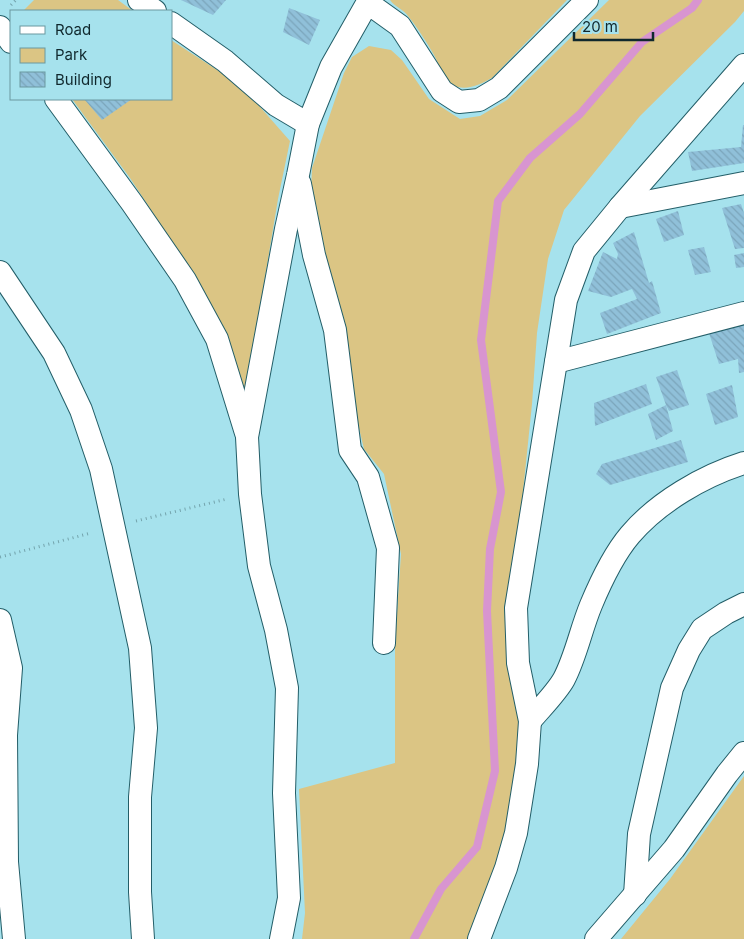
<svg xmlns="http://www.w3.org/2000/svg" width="744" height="939" font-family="Inter,sans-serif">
	<defs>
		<pattern id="building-back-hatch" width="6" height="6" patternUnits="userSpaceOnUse" patternTransform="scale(1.25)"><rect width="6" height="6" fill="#90c0d9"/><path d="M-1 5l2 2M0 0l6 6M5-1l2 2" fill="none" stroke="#7ba5bb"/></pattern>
	</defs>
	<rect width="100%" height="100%" fill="#a6e2ed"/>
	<g fill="#dbc584">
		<polygon points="34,0 118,0 133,11 23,11"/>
		<path d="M390,0H567L492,78C481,84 464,93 452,84C442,78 439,64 434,55C426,41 417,27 408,16C403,9 395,7 390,0Z"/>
		<polygon points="609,0 744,0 744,11 735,22 640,116 564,210 548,259 537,333 532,404 519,531 521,734 504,856 470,939 302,939 305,913 299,789 395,763 395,643 401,554 384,474 364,449 358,424 347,351 311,191 312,168 344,73 352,57 369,46 391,50 402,60 429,99 460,119 480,116 507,100"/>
		<polygon points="171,40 228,77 254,100 290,141 278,199 250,368 250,379 244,388 240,387 176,248 130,178 72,99 171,99"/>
		<polygon points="744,776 744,939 621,939 670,879"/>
	</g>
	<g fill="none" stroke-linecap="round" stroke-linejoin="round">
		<polyline stroke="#d895d0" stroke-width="8" points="414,939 441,889 477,847 495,771 487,611 490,549 501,492 481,340 498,201 530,158 580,114 642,42 692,8 698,0"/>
	</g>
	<g fill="url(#building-back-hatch)">
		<polygon points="181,0 226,0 213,15"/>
		<polygon points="289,8 320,20 309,45 283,32"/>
		<polygon points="84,99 132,99 102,120"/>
		<polygon points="743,125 744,125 744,163 692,171 688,152 741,147"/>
		<polygon points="741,204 744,213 744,248 735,249 722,208"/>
		<polygon points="678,211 684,235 664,242 656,219"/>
		<polygon points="634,232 649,283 652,281 661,313 607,334 600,313 637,299 632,289 611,297 588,291 603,252 617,259 618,254 613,243"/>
		<polygon points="704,247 711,272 695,275 688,250"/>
		<polygon points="744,253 744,267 736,268 734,255"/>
		<polygon points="744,322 744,372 739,373 738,359 719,364 708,330"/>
		<polygon points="677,370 689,405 669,411 666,405 673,431 656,440 648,414 666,405 656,377"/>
		<polygon points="646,384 652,404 595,426 594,403"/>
		<polygon points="732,385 738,417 715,425 706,394"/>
		<polygon points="681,440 688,462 610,485 596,474 602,464"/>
	</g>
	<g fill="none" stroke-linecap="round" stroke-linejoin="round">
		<g stroke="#235e68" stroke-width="24">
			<g id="minor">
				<polyline points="139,0 155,11"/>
				<polyline points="368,3 400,26 442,91 459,102 479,100 499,88 587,0"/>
				<polyline points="171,23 225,61 276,105 308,124"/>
				<polyline points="0,27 11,42"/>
				<polyline points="56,99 132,203 185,280 217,339 246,433"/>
				<polyline points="300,184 314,255 335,330 350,450 368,477 388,548 384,643"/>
				<polyline points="620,207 744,183"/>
				<polyline points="0,272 54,353 81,410 101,469 140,648 146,728 140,797 140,892 143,939"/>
				<polyline points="556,362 744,313"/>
				<polyline points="0,620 11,668 6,735 7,862 14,939"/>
				<path d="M530,721C540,709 557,692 564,679C576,656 581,629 591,605C601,581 613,555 630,535C658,502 703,476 744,463"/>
				<polyline points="635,895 639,834 672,688 689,650 702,629 726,613 744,604"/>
				<polyline points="281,939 289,898 284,793 287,688 276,630 259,566 250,494 247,437 286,229 298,175 308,124 331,67 369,0"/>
				<polyline points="479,939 506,868 516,833 527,764 530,721 518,663 516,608 566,300 584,251 620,207 744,65"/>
				<polyline points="596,939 674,849 727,774 744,753"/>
			</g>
		</g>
		<g stroke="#74a4ad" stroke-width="3" stroke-dasharray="1 4" stroke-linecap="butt">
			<polyline points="11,5 16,0"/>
			<polyline points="136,521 227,499"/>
			<polyline points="0,557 91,533"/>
		</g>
		<use href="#minor" stroke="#fff" stroke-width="22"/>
	</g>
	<rect x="10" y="10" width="162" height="90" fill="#a6e2ed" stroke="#6a98a0"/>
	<rect x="20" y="26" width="25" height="8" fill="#ffffff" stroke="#6a98a0"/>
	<text x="55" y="35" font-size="15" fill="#10282d">Road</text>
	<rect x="20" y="48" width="25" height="15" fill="#dbc584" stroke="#6a98a0"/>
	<text x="55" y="60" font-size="15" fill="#10282d">Park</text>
	<rect x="20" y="72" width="25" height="15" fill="url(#building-back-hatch)" stroke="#6a98a0"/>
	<text x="55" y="85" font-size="15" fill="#10282d">Building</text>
	<path d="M574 32v8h79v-8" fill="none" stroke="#10282d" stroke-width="2.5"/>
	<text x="582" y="32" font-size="15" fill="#10282d" stroke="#a6e2ed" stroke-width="4" paint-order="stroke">20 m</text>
</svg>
